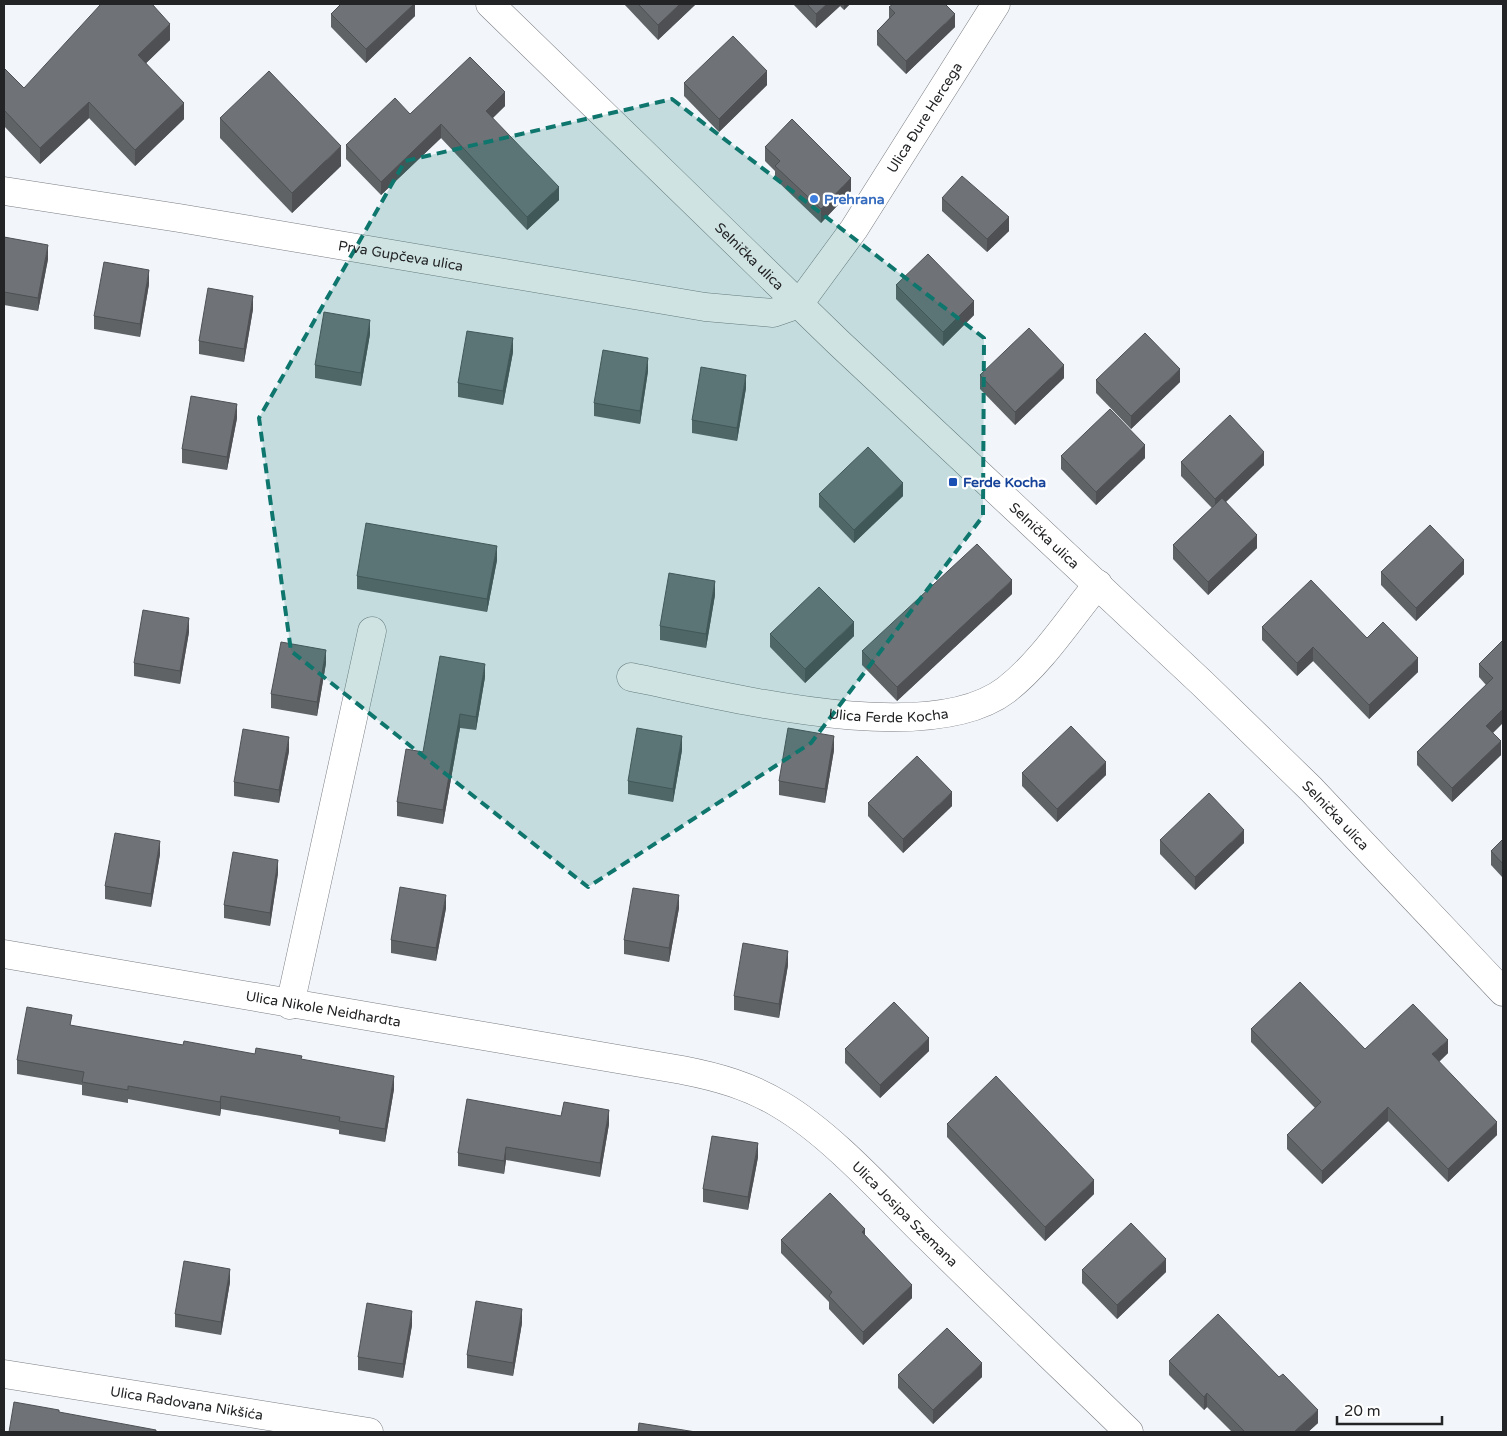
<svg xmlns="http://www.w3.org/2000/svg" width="1507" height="1436" font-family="'Varela Round',sans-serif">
	<rect width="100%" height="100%" fill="#f2f6fb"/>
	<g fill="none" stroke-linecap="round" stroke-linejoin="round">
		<g stroke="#7a7d82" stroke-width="29">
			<g id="minor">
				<path id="s1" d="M799,304L854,229L996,4"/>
				<path id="s2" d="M631,677C723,695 927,750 1006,690C1042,662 1069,619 1098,584"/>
				<path id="s3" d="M4,954L682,1070C718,1077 750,1086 781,1105C832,1135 885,1195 928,1237C994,1302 1062,1367 1129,1432"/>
				<polyline points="290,1005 372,631"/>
				<path id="s4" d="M4,1374L369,1432"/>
			</g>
		</g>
		<g stroke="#7a7d82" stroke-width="29">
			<g id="tertiary">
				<path id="s5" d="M490,4L838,342L1203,684L1311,789L1503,992"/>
				<path id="s6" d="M4,191L179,218L705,307L773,313L799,304"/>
			</g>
		</g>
		<use href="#minor" stroke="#fff" stroke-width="28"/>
		<use href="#tertiary" stroke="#fff" stroke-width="28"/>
	</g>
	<g fill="#5f6366">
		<polygon points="415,4 415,16 366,63 331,27 331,14"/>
		<polygon points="624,4 696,4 658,40"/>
		<polygon points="793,4 850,4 844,10 840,6 816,28"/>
		<polygon points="154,6 170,40 146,63 184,119 135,166 89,118 40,164 4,126 4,68 24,88"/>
		<polygon points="889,7 955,27 906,74 877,45 877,31 889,18"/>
		<polygon points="684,83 767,85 719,132 684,96"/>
		<polygon points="505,106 492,118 559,200 527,230 441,138 381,195 346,159 346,145 410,114"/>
		<polygon points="220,118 341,166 292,213 220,138"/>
		<polygon points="765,147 851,191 821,223 775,179 775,171 765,161"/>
		<polygon points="942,198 1009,231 987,252 942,211"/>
		<polygon points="4,237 48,259 38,311 4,305"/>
		<polygon points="149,284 140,337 94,329 94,316"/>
		<polygon points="896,285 974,315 943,346 896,299"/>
		<polygon points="253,309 244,362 199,354 199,341"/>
		<polygon points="370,334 361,386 315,378 315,365"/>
		<polygon points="513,352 503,405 458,397 458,383"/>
		<polygon points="648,371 640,424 594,416 594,403"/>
		<polygon points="980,375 1064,378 1015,425 980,389"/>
		<polygon points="1096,380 1180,382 1131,429 1096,393"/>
		<polygon points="746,388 737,441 692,433 692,420"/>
		<polygon points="237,418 227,470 182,463 182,449"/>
		<polygon points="1061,456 1145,458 1096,505 1061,469"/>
		<polygon points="1181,462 1264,465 1226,502 1257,548 1208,595 1173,559 1173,545 1212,508 1181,476"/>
		<polygon points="819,494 903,496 854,543 819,507"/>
		<polygon points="497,560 487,612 357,589 357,576"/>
		<polygon points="1381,572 1464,574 1416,621 1381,585"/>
		<polygon points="1012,594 897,701 862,665 862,651"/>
		<polygon points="715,595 706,648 660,640 660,626"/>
		<polygon points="1262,627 1367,638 1418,672 1369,719 1313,661 1297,676 1262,640"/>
		<polygon points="189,632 180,684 134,676 134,663"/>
		<polygon points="770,634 854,636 805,683 770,647"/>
		<polygon points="1503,640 1493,733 1501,755 1452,802 1417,765 1417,752 1486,685 1479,677 1479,664"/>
		<polygon points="326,663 317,716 271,708 271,694"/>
		<polygon points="485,677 476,730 460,728 443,824 397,816 397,802 423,752"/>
		<polygon points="682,750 673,802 628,794 628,781"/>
		<polygon points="834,750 825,803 779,795 779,781"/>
		<polygon points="289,751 279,803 234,796 234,782"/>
		<polygon points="1022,773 1106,775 1057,822 1022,786"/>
		<polygon points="868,803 952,806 903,853 868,816"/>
		<polygon points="1503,839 1503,878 1491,865 1491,851"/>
		<polygon points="1160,840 1244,843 1195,890 1160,854"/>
		<polygon points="160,854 151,907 105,899 105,886"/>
		<polygon points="278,873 270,926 224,918 224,905"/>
		<polygon points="446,908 436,961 391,953 391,940"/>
		<polygon points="679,908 669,962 624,954 624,940"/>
		<polygon points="788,965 779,1018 734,1010 734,996"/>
		<polygon points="72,1026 183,1045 302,1060 394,1089 385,1142 339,1134 339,1130 221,1109 220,1116 128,1099 128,1103 82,1095 82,1085 17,1074 17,1060"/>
		<polygon points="1251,1029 1365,1049 1448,1053 1439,1062 1497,1135 1448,1182 1388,1121 1322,1184 1287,1149 1287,1135 1315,1108 1251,1042"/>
		<polygon points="845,1049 929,1051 880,1098 845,1063"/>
		<polygon points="609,1124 600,1177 506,1160 504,1174 458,1166 458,1153"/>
		<polygon points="947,1124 1094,1194 1045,1241 947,1137"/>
		<polygon points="758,1157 748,1210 703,1202 703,1189"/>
		<polygon points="865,1236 912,1298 863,1345 829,1309 829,1302 781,1253 781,1240"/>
		<polygon points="1082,1270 1166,1272 1117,1319 1082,1283"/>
		<polygon points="230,1282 221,1335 175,1327 175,1314"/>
		<polygon points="522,1323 513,1376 467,1368 467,1355"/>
		<polygon points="412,1325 403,1378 358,1370 358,1357"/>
		<polygon points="1169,1361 1318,1423 1308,1432 1232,1432 1207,1407 1204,1410 1169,1375"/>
		<polygon points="898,1375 982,1377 933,1424 898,1388"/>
	</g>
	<g fill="#4e5053">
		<polygon points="414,4 415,4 415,16 366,63 366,49"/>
		<polygon points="680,4 696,4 658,40 658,25"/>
		<polygon points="827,4 840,4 840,6 816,28 816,14"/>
		<polygon points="844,4 850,4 844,10"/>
		<polygon points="955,14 955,27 906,74 906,61"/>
		<polygon points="170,24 170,40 138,71 138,55"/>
		<polygon points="767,71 767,85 719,132 719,119"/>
		<polygon points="505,92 505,106 486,125 486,111"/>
		<polygon points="89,102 89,118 40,164 40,148"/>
		<polygon points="184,103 184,119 135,166 135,150"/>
		<polygon points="441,124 441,138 381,195 381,182"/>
		<polygon points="341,146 341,166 292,213 292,193"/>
		<polygon points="851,178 851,191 821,223 821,209"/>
		<polygon points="559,187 559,200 527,230 527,217"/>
		<polygon points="1009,217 1009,231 987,252 987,239"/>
		<polygon points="48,245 48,259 38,311 38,298"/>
		<polygon points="149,270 149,284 140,337 140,324"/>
		<polygon points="253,296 253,309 244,362 244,349"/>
		<polygon points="974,301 974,315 943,346 943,332"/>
		<polygon points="370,320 370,334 361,386 361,373"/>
		<polygon points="513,338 513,352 503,405 503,391"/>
		<polygon points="648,358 648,371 640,424 640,411"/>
		<polygon points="1064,365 1064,378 1015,425 1015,412"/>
		<polygon points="1180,369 1180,382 1131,429 1131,416"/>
		<polygon points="746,375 746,388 737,441 737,428"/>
		<polygon points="237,404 237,418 227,470 227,457"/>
		<polygon points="1145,445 1145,458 1096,505 1096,492"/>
		<polygon points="1264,452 1264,465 1215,512 1215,499"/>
		<polygon points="903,483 903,496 854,543 854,530"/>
		<polygon points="1257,535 1257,548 1208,595 1208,582"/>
		<polygon points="497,546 497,560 487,612 487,599"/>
		<polygon points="1464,560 1464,574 1416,621 1416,608"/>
		<polygon points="1012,580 1012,594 897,701 897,687"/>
		<polygon points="715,581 715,595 706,648 706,634"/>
		<polygon points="189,618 189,632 180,684 180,671"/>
		<polygon points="854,622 854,636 805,683 805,669"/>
		<polygon points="1313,647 1313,661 1297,676 1297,663"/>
		<polygon points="326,650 326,663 317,716 317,702"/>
		<polygon points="1418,658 1418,672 1369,719 1369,705"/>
		<polygon points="485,664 485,677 476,730 476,717"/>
		<polygon points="1503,709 1503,723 1486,740 1486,726"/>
		<polygon points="460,714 460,728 443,824 443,810"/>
		<polygon points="682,736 682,750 673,802 673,789"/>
		<polygon points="834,736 834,750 825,803 825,789"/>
		<polygon points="289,737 289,751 279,803 279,790"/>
		<polygon points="1501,741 1501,755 1452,802 1452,788"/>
		<polygon points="1106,762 1106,775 1057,822 1057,809"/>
		<polygon points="952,792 952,806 903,853 903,839"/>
		<polygon points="1244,830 1244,843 1195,890 1195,877"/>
		<polygon points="160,841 160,854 151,907 151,894"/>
		<polygon points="278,860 278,873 270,926 270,913"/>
		<polygon points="446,895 446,908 436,961 436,948"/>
		<polygon points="679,895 679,908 669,962 669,948"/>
		<polygon points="788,951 788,965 779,1018 779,1004"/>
		<polygon points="929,1038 929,1051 880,1098 880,1085"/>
		<polygon points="1448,1040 1448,1053 1432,1068 1432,1054"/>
		<polygon points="394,1076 394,1089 385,1142 385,1129"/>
		<polygon points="221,1096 221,1109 220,1116 220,1102"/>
		<polygon points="1388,1107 1388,1121 1322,1184 1322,1171"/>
		<polygon points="609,1110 609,1124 600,1177 600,1163"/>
		<polygon points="1497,1122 1497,1135 1448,1182 1448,1169"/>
		<polygon points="758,1143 758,1157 748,1210 748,1197"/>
		<polygon points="506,1147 506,1160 504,1174 504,1161"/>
		<polygon points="1094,1180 1094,1194 1045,1241 1045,1227"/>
		<polygon points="865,1229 865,1243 862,1232"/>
		<polygon points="1166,1259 1166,1272 1117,1319 1117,1305"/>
		<polygon points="230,1269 230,1282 221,1335 221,1322"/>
		<polygon points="912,1285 912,1298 863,1345 863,1332"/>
		<polygon points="522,1309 522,1323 513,1376 513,1363"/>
		<polygon points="412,1311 412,1325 403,1378 403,1364"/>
		<polygon points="982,1363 982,1377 933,1424 933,1410"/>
		<polygon points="1207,1393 1207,1407 1204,1410 1204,1397"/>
		<polygon points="1318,1410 1318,1423 1308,1432 1294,1432"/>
	</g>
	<g fill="#6f7377" stroke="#4e5053">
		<polygon points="101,4 152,4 170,24 138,55 184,103 135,150 89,102 40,148 4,110 4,68 24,88"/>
		<polygon points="341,4 414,4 366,49 331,14"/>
		<polygon points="638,4 680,4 658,25"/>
		<polygon points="807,4 827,4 816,14"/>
		<polygon points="893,4 945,4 955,14 906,61 877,31 895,13 889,7"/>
		<polygon points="733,36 767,71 719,119 684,83"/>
		<polygon points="470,57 505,92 486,111 559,187 527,217 441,124 381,182 346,145 395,98 410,114"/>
		<polygon points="269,71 341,146 292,193 220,118"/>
		<polygon points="792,119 851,178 821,209 775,166 780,161 765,147"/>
		<polygon points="962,176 1009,217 987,239 942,198"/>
		<polygon points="4,237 48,245 38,298 4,292"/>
		<polygon points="928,254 974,301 943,332 896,285"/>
		<polygon points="104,262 149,270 140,324 94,316"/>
		<polygon points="208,288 253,296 244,349 199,341"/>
		<polygon points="324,312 370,320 361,373 315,365"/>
		<polygon points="1029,328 1064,365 1015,412 980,375"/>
		<polygon points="467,331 513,338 503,391 458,383"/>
		<polygon points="1145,333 1180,369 1131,416 1096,380"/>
		<polygon points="603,350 648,358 640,411 594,403"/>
		<polygon points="701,367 746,375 737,428 692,420"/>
		<polygon points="191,396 237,404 227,457 182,449"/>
		<polygon points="1110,409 1145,445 1096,492 1061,456"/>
		<polygon points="1230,415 1264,452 1215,499 1181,462"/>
		<polygon points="868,447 903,483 854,530 819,494"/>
		<polygon points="1222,498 1257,535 1208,582 1173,545"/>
		<polygon points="366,523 497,546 487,599 357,576"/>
		<polygon points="1430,525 1464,560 1416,608 1381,572"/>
		<polygon points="977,544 1012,580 897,687 862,651"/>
		<polygon points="669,573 715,581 706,634 660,626"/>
		<polygon points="1311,580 1367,638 1383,622 1418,658 1369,705 1313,647 1297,663 1262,627"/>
		<polygon points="819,587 854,622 805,669 770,634"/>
		<polygon points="143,610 189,618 180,671 134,663"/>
		<polygon points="1503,640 1503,709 1486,726 1501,741 1452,788 1417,752 1493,678 1479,664"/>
		<polygon points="281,642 326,650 317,702 271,694"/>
		<polygon points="440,656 485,664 476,717 460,714 443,810 397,802 406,749 423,752"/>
		<polygon points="1071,726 1106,762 1057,809 1022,773"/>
		<polygon points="637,728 682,736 673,789 628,781"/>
		<polygon points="788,728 834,736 825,789 779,781"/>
		<polygon points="243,729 289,737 279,790 234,782"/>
		<polygon points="917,756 952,792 903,839 868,803"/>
		<polygon points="1209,793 1244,830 1195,877 1160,840"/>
		<polygon points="115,833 160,841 151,894 105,886"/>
		<polygon points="1503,839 1503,864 1491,851"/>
		<polygon points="233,852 278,860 270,913 224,905"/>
		<polygon points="400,887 446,895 436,948 391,940"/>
		<polygon points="633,888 679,895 669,948 624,940"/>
		<polygon points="743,943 788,951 779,1004 734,996"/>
		<polygon points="1300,982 1365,1049 1413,1004 1448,1040 1432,1054 1497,1122 1448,1169 1388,1107 1322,1171 1287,1135 1321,1102 1251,1029"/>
		<polygon points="894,1002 929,1038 880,1085 845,1049"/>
		<polygon points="27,1007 72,1015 70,1025 183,1045 184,1041 255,1054 256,1048 302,1056 301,1059 394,1076 385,1129 339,1121 340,1117 221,1096 220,1102 128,1086 128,1090 82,1082 84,1072 17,1060"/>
		<polygon points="996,1076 1094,1180 1045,1227 947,1124"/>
		<polygon points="467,1099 561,1116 564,1102 609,1110 600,1163 506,1147 504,1161 458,1153"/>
		<polygon points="712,1136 758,1143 748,1197 703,1189"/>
		<polygon points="830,1193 865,1229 862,1232 912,1285 863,1332 829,1296 832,1292 781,1240"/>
		<polygon points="1131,1223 1166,1259 1117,1305 1082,1270"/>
		<polygon points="184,1261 230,1269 221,1322 175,1314"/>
		<polygon points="476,1301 522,1309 513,1363 467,1355"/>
		<polygon points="367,1303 412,1311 403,1364 358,1357"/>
		<polygon points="1218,1314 1279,1377 1283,1374 1318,1410 1294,1432 1245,1432 1207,1393 1204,1397 1169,1361"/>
		<polygon points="947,1328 982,1363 933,1410 898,1375"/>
		<polygon points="14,1402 59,1410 59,1412 156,1430 156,1432 9,1432"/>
		<polygon points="639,1423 696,1432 638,1432"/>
	</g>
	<path fill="#0f766e" fill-opacity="0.2" stroke="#0f766e" stroke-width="4" stroke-dasharray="10 6" stroke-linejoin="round" d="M672,99L984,338L983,516L811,743L588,887L291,651L259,418L405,161Z"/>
	<circle fill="#3f7fe0" stroke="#fff" stroke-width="2" cx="814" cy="199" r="5"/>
	<rect fill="#1a4fb4" stroke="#fff" stroke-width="2" x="948" y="477" width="10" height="10" rx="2.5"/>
	<g text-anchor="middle" stroke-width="4.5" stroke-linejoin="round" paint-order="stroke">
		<g font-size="14" fill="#232426" stroke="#fff">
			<text dy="5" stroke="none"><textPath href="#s1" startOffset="225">Ulica Đure Hercega</textPath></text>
			<text dy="5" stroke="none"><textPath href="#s5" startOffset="362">Selnička ulica</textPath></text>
			<text dy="5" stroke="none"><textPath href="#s6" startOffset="402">Prva Gupčeva ulica</textPath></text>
			<text dy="5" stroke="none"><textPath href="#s5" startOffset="768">Selnička ulica</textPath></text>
			<text dy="5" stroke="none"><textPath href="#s2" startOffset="261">Ulica Ferde Kocha</textPath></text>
			<text dy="5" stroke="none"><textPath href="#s5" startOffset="1172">Selnička ulica</textPath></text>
			<text dy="5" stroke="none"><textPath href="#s3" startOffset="324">Ulica Nikole Neidhardta</textPath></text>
			<text dy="5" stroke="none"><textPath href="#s3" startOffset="959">Ulica Josipa Szemana</textPath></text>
			<text dy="5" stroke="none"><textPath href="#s4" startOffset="185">Ulica Radovana Nikšića</textPath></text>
		</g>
		<g font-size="14" font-weight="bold" fill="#366cbe" stroke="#fff" text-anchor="start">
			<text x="824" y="204">Prehrana</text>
		</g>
		<g font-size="14" font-weight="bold" fill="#164399" stroke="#fff" text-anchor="start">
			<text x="963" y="487">Ferde Kocha</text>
		</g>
	</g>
	<rect width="1507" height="1436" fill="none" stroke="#232426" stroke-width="10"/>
	<path d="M1337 1416v8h105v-8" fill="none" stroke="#232426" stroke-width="2.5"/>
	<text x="1344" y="1416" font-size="15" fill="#232426" stroke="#ffffff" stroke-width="4" paint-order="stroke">20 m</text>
</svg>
